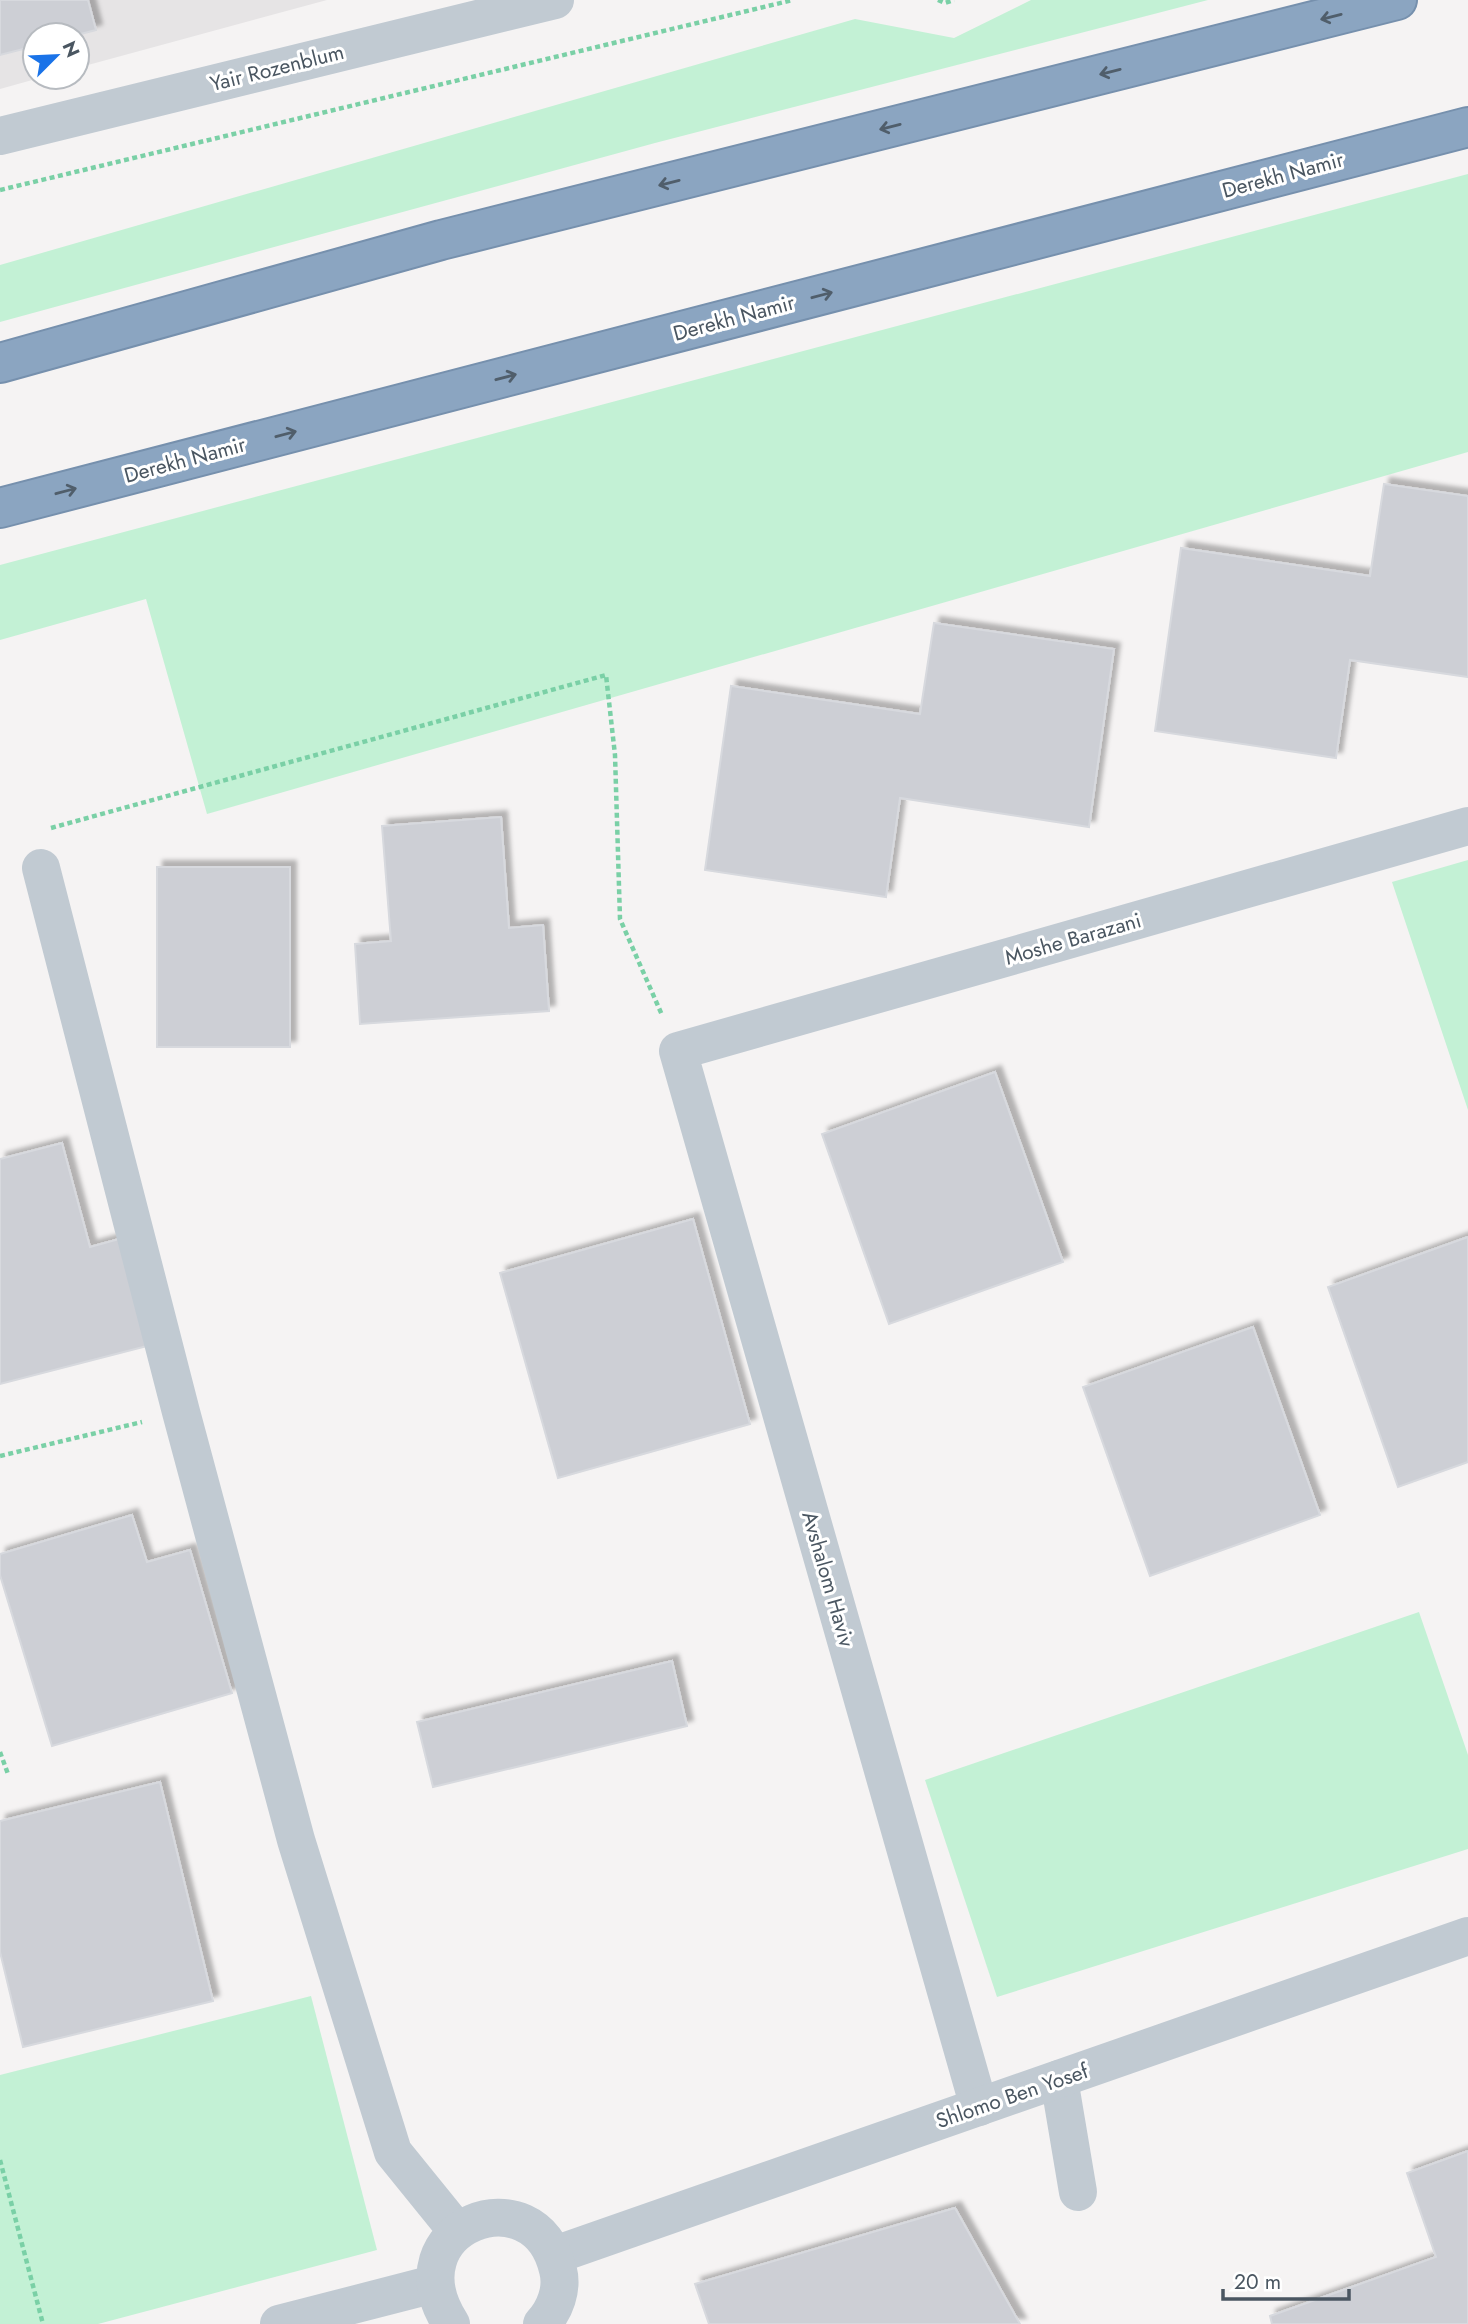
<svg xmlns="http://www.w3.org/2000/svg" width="1468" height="2324" font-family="Jost,sans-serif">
	<defs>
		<filter id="shadow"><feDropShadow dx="6" dy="-6" stdDeviation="2" flood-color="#0004"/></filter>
	</defs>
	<rect width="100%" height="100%" fill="#f5f3f3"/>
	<polygon fill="#e6e4e5" points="0,0 327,0 77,68 77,35 35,35 35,77 43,77 0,89"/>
	<g fill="#c3f1d5">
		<polygon points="1031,0 1208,0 655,143 0,322 0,265 855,19 954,38"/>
		<polygon points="1468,174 1468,452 207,814 146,599 0,640 0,565"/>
		<polygon points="1468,860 1468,1110 1392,882"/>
		<polygon points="1419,1612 1468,1755 1468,1849 997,1997 925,1780"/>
		<polygon points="311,1996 377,2250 98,2324 0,2324 0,2075"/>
	</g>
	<g fill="#cdcfd5" stroke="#d7d9de" stroke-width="2" filter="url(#shadow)">
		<polygon points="0,0 88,0 96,30 77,35 35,35 35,46 0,55"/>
		<polygon points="1384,484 1468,496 1468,677 1350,660 1336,758 1155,731 1181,548 1370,576"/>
		<polygon points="934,623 1114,649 1089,827 900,798 886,897 705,870 731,686 920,714"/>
		<polygon points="501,817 509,928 543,925 549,1011 360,1024 355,944 391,941 382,826"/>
		<rect x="157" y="867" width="133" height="180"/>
		<polygon points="995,1072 1063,1262 889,1324 822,1134"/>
		<polygon points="62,1143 90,1247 119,1239 147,1346 0,1384 0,1159"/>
		<polygon points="693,1219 750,1424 558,1478 500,1273"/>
		<polygon points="1468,1237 1468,1462 1398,1487 1328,1287"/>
		<polygon points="1253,1327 1320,1515 1150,1576 1083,1387"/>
		<polygon points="132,1515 147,1562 190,1550 232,1693 52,1746 0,1575 0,1554"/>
		<polygon points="672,1661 687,1726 433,1787 417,1722"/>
		<polygon points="160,1782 213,2001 23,2047 0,1952 0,1821"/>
		<polygon points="1468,2151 1468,2324 1272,2324 1270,2316 1436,2257 1407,2173"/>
		<polygon points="955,2208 1020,2324 709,2324 695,2284"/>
	</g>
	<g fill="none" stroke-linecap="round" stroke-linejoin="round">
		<g stroke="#7690ad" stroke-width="42">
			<g id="highway">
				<polyline points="0,363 441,240 1397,0"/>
				<polyline points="0,508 1468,127"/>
			</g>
		</g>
		<g stroke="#7ad0a6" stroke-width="4.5" stroke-dasharray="5 3.5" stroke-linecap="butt">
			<polyline points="938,0 945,3 954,0"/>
			<polyline points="0,190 793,0"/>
			<polyline points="51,828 606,675 615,755 620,919 662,1015"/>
			<polyline points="0,1456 142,1422"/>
			<polyline points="0,1752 8,1774"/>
			<polyline points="0,2160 43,2324"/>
		</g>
		<g stroke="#c1cad2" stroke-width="38">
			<polyline points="0,136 555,0"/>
			<polyline points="41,868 181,1412 296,1840 393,2152 457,2231"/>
			<polyline points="1059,2079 1078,2192"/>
			<polyline points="979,2107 678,1051 1468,826"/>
			<polyline points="555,2255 1468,1936"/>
			<polyline points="279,2324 434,2284"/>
			<path d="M451,2324C388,2226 536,2171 558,2270C563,2289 555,2310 542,2324"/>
		</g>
		<use href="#highway" stroke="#8ba5c1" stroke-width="38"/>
	</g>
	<defs><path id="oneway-shaft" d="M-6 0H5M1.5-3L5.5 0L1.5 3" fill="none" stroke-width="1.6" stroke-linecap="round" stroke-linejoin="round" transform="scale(1.75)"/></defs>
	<g stroke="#505e6b">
		<use href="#oneway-shaft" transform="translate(1331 17) rotate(166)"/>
		<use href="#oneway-shaft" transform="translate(1110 72) rotate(166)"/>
		<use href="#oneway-shaft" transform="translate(890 127) rotate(166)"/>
		<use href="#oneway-shaft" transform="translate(669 183) rotate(166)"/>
		<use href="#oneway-shaft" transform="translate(822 295) rotate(-15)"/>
		<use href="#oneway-shaft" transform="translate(506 377) rotate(-15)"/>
		<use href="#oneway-shaft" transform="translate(286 434) rotate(-15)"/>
		<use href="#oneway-shaft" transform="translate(66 491) rotate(-15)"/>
	</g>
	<g text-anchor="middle" stroke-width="6" stroke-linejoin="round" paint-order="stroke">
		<g font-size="21" fill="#4a5661" stroke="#fff">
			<text transform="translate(277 68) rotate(-14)" y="7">Yair Rozenblum</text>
			<text transform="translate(1283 175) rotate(-15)" y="7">Derekh Namir</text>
			<text transform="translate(734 318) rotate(-15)" y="7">Derekh Namir</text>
			<text transform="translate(185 460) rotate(-15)" y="7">Derekh Namir</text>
			<text transform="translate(1073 939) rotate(-16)" y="7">Moshe Barazani</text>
			<text transform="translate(828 1579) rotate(74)" y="7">Avshalom Haviv</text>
			<text transform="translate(1012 2096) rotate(-19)" y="7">Shlomo Ben Yosef</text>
		</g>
	</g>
	<g transform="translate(56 56) rotate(66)"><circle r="33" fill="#ffffff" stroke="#b7bbc0" stroke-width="2"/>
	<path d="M0-5L12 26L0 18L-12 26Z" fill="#1a73e8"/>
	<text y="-10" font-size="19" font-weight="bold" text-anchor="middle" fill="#4a5661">N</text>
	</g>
	<path d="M1223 2289v10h126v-10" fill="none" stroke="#4a5661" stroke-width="3.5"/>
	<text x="1234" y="2289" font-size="21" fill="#4a5661" stroke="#ffffff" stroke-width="5" paint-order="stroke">20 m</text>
</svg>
